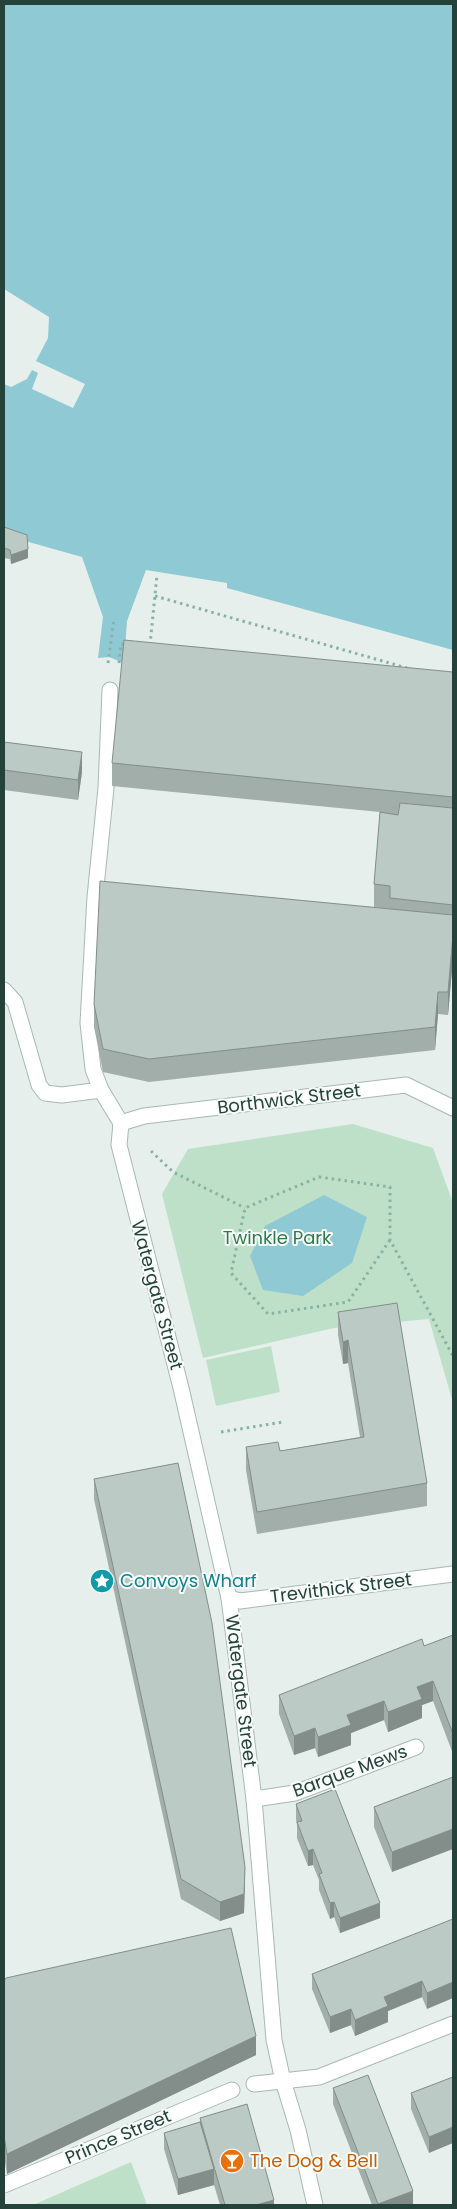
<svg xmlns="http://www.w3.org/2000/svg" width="457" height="2209" font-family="Poppins,sans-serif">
	<rect width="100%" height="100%" fill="#e6efeb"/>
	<g fill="#bfe0c8">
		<polygon points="353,1124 433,1148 453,1203 453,1403 429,1319 334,1328 203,1358 162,1194 188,1149"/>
		<polygon points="271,1346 280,1392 216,1406 206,1360"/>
		<polygon points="131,2162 147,2205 33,2205"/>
	</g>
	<g fill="#8ec9d4">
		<polygon points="4,4 453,4 453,650 227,588 227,583 146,570 127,621 124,663 109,657 98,658 103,617 82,557 4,535"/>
		<polygon points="324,1195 367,1217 352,1263 303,1296 263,1290 250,1256 265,1226"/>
	</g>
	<polygon fill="#e6efeb" points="4,289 49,317 48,338 36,361 85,384 73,408 32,389 38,373 32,370 27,379 11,387 4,384"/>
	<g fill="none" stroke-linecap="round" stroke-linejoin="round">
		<g stroke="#a8b8b2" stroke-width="17">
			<polyline id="service" points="4,990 15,1002 39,1085 45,1093 62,1095 101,1090"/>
		</g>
		<g stroke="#a8b8b2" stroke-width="17">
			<polyline id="pedestrian" points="4,2185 232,2090"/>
		</g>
		<g stroke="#a8b8b2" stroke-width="17">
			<g id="minor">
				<polyline points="110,690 106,788 95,897 88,1023 93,1069 101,1090 121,1123"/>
				<polyline points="121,1123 119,1145 181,1388 229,1598 254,1799 274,2040 283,2081 298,2130 315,2205"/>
				<polyline points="121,1123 144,1116 406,1085 453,1108"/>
				<polyline points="229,1598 240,1601 453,1574"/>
				<polyline points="254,1799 295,1793 416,1747"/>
				<polyline points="254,2084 319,2077 453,2024"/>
			</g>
		</g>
		<g stroke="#86b3a5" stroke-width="3" stroke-dasharray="2.5 4" stroke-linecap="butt">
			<polyline points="155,596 407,668"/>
			<polyline points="150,645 157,575"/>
			<polyline points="108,663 114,619"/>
			<polyline points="119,663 121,644 128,645"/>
			<polyline points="151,1151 173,1172 245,1208"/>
			<polyline points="390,1240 348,1302 268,1314 231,1273 245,1208 319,1177 390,1187 390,1240 453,1356"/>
			<polyline points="221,1432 283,1422"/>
		</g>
		<use href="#service" stroke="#fff" stroke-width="15"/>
		<use href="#pedestrian" stroke="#fff" stroke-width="15"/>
		<use href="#minor" stroke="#fff" stroke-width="15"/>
	</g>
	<g fill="#a1aea9">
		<polygon points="4,527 28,558 11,564 10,559 4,558"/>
		<polygon points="453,672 453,958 448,1015 438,1014 435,1050 149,1082 103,1072 94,1027 94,1004 390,909 374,907 374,884 380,812 112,786 112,763"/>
		<polygon points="4,742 82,772 78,800 4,790"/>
		<polygon points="338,1312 427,1483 427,1506 257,1534 246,1470 246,1447 280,1451 360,1437 348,1363 343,1364 338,1335"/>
		<polygon points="94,1479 245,1887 244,1913 220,1921 181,1899 94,1499"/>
		<polygon points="453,1635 453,1754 433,1701 422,1705 422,1718 388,1732 384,1720 351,1733 351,1745 318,1757 315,1748 294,1755 279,1714 279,1695 424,1646"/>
		<polygon points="453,1777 392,1872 374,1827 374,1807"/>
		<polygon points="296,1804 380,1918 340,1933 334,1917 330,1919 319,1890 319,1880 313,1865 308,1866 297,1838 297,1825 296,1820"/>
		<polygon points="453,1919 427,2009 422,1997 388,2011 388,2022 355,2036 351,2025 330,2033 312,1989 312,1974"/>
		<polygon points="4,1981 256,2055 7,2174 4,2156"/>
		<polygon points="453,2077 429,2153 411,2109 411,2093"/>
		<polygon points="333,2088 413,2205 372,2205 333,2104"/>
		<polygon points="200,2118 274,2205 220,2205 214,2185 178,2195 164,2149 164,2133 200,2122"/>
	</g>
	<g fill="#838d89">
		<polygon points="28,549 28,558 11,564 11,555"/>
		<polygon points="82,752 82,772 78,800 78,780"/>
		<polygon points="453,935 453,958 448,1015 448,992"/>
		<polygon points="438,992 438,1014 435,1050 435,1027"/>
		<polygon points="348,1340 348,1363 343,1364 343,1342"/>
		<polygon points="433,1681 433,1701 422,1705 422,1718 388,1732 388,1712 417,1687"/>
		<polygon points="384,1701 384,1720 351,1733 351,1745 318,1757 318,1737 347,1715"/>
		<polygon points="315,1728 315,1748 294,1755 294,1736"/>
		<polygon points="453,1829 453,1849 392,1872 392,1852"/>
		<polygon points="313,1849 313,1865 308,1866 308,1851"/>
		<polygon points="245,1867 244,1913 220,1921 220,1902"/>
		<polygon points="334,1902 334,1917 330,1919 330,1903"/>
		<polygon points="380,1903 380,1918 340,1933 340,1918"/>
		<polygon points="422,1981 422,1997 388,2011 388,2022 355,2036 355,2020 384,1997"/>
		<polygon points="453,1982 453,1998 427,2009 427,1993"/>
		<polygon points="351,2009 351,2025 330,2033 330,2017"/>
		<polygon points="256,2036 256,2055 7,2174 7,2154"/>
		<polygon points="453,2127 453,2143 429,2153 429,2137"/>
		<polygon points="214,2169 214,2185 178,2195 178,2179"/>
		<polygon points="413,2191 413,2205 378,2205 378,2204"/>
		<polygon points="274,2200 274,2205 256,2205"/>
	</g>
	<g fill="#bbcac4" stroke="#838d89">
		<polygon points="4,527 27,535 28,549 11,555 10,550 4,548"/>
		<polygon points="124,640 453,672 453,797 112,763"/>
		<polygon points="4,742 82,752 78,780 4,770"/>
		<polygon points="400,803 453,808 453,905 390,898 390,886 374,884 380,812 398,815"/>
		<polygon points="100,881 453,915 453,935 448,992 438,992 435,1027 149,1059 103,1049 94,1004"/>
		<polygon points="397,1303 427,1483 257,1512 246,1447 278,1442 280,1451 364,1437 348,1340 343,1342 338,1312"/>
		<polygon points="178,1463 212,1623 245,1867 244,1894 220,1902 181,1879 94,1479"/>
		<polygon points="453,1635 453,1734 433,1681 417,1687 422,1699 388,1712 384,1701 347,1715 351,1725 318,1737 315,1728 294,1736 279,1695 422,1639 424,1646"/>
		<polygon points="453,1777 453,1829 392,1852 374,1807"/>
		<polygon points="335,1789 380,1903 340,1918 334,1902 330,1903 319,1874 322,1873 313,1849 308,1851 297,1822 302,1821 296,1804"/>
		<polygon points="453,1919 453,1982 427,1993 422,1981 384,1997 388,2006 355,2020 351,2009 330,2017 312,1974"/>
		<polygon points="231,1928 256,2036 7,2154 4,2136 4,1981 6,1978"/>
		<polygon points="368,2075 413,2191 378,2204 333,2088"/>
		<polygon points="453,2077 453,2127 429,2137 411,2093"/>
		<polygon points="247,2104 274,2200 256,2205 225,2205 200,2118"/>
		<polygon points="200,2122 214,2169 178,2179 164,2133"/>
	</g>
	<defs>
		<g id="sight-disc" transform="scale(1.25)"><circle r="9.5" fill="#0f9aa8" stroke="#f7fbf9"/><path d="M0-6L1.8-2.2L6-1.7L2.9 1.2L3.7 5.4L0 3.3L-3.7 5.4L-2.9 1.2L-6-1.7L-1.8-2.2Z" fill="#fff"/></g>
		<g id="bar-disc" transform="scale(1.25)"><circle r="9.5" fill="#e8710a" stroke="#f7fbf9"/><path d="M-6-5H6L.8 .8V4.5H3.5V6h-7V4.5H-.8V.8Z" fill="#fff"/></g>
	</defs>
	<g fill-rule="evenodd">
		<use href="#sight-disc" x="102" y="1581"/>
		<use href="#bar-disc" x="232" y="2161"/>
	</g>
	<g text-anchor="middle" stroke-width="4" stroke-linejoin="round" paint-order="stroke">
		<g font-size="18" fill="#24423a" stroke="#f7fbf9">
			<text transform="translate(289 1099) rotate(-7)" y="6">Borthwick Street</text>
			<text transform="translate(157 1295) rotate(75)" y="6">Watergate Street</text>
			<text transform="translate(341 1588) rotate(-7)" y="6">Trevithick Street</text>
			<text transform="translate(241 1691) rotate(83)" y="6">Watergate Street</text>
			<text transform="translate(350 1771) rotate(-20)" y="6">Barque Mews</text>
			<text transform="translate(118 2137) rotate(-23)" y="6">Prince Street</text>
		</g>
		<g font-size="18" fill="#2d7a4b" stroke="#f7fbf9">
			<text x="277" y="1244">Twinkle Park</text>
		</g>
		<g font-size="18" fill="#0d838f" stroke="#f7fbf9" text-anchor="start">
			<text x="120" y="1587">Convoys Wharf</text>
		</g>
		<g font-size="18" fill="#c56008" stroke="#f7fbf9" text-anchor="start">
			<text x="250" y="2167">The Dog &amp; Bell</text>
		</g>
	</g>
	<rect width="457" height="2209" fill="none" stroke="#24423a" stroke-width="10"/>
</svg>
